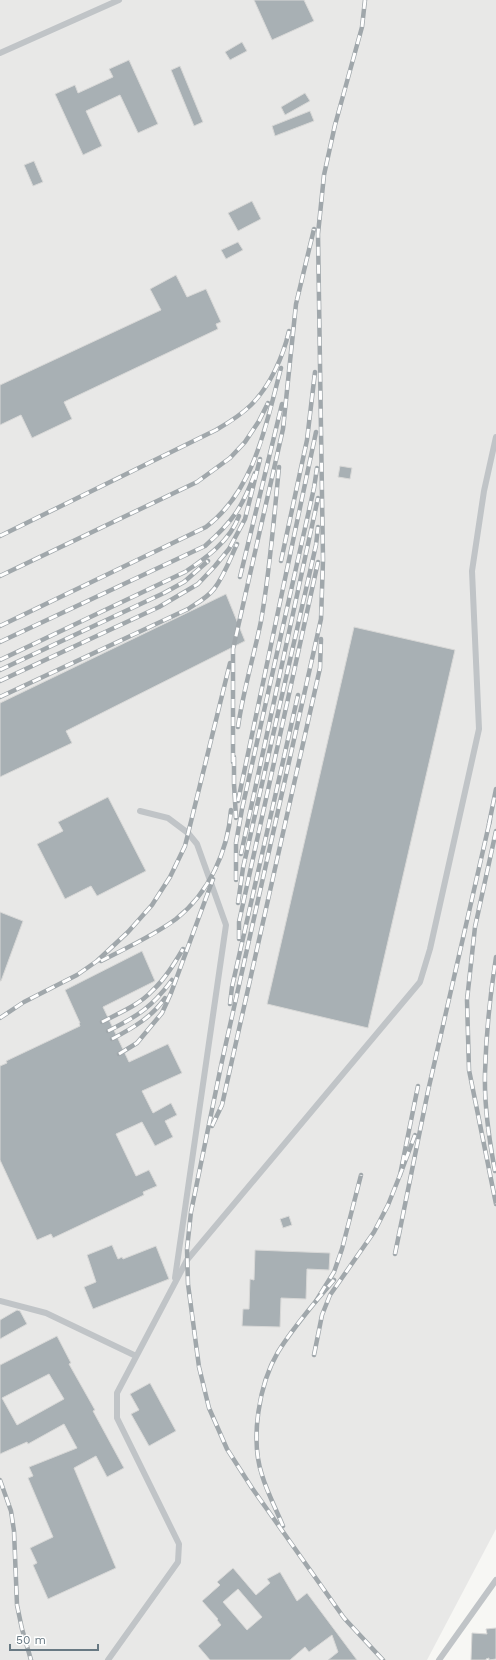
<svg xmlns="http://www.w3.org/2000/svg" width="496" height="1660" font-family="'Work Sans',sans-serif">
	<rect width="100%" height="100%" fill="#f7f7f4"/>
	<polygon fill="#e8e8e7" points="0,0 496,0 496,1529 427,1660 0,1660"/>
	<g fill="#a8b0b4" stroke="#d8d8d7" fill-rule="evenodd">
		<polygon points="254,0 304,0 314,21 272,40"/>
		<polygon points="242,42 247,51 230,60 225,52"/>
		<polygon points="129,60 158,124 138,133 120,95 86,111 102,146 83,155 55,94 75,85 78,93 113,77 109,69"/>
		<polygon points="180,66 203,122 194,126 171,70"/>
		<polygon points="305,93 310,101 285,115 281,107"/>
		<polygon points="310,111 314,121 275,136 272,126"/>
		<polygon points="34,161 43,182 33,186 24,165"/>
		<polygon points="252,201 261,219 238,231 228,213"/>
		<polygon points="238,242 243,250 226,259 221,250"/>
		<polygon points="176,275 187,297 206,289 221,322 216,324 218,329 64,402 72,419 32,438 21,415 0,425 0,385 161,310 150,289"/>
		<polygon points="340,466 352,468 350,479 338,477"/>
		<polygon points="226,594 245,641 66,731 72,743 0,777 0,703"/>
		<polygon points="354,627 455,650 368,1028 267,1004"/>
		<polygon points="108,797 146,871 97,896 91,886 65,899 37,844 63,831 58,822"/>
		<polygon points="0,912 23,921 1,981 0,981"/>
		<polygon points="142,951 155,981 103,1007 129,1062 168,1044 182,1073 142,1091 153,1113 171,1103 177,1115 165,1121 173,1137 155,1146 142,1122 116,1134 136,1176 149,1170 157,1186 143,1192 144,1195 53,1238 51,1234 37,1240 0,1160 0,1066 7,1063 6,1061 80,1026 79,1023 80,1023 65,990"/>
		<polygon points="289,1216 292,1225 283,1228 280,1219"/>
		<polygon points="112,1245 118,1259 122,1257 123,1259 156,1246 169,1279 93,1309 84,1287 96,1282 87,1255"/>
		<polygon points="255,1250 330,1253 329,1270 307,1269 306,1299 281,1298 280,1327 242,1326 243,1309 249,1309 250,1279 254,1280"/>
		<polygon points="17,1310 20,1311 27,1324 0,1339 0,1320"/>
		<path d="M57,1336L71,1363L69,1364L95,1410L93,1411L124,1468L107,1477L96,1456L74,1468L116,1568L48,1599L33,1565L37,1563L30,1548L53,1537L28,1478L33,1476L29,1467L77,1448L64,1424L28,1444L27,1442L0,1454V1365ZM49,1374L64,1399L17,1425L2,1398Z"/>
		<polygon points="150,1383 176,1431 149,1446 131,1414 139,1410 130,1394"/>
		<path d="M233,1568L256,1595L270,1583L267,1579L280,1572L297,1601L307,1593L357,1660H328L338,1652L332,1635L309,1652L305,1647L290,1660H210L198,1646L221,1625L217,1620L218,1619L202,1601L220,1585L217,1582ZM238,1589L262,1617L247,1630L223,1602Z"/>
		<polygon points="496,1628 496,1659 489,1660 489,1658 486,1659 486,1660 471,1660 472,1633 487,1634 486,1629"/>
	</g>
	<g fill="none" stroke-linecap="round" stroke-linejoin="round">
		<g stroke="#c0c4c7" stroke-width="6">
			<polyline points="0,53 119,0"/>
			<polyline points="140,811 168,818 188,833 197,844 226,925 175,1278"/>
			<polyline points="0,1301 46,1313 136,1356"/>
			<polyline points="108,1660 178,1562 179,1544 117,1418 117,1393 187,1260 420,982 430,949 479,729 472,571 484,491 496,437"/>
			<polyline points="439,1660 496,1580"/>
		</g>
		<g stroke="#a0a7ab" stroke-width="4.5">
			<g id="rail">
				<polyline points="365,0 362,27 335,125 324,175 318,234 323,560 321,619 222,1061 191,1212 187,1249 188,1284 199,1367 209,1408 227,1449 252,1488 344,1618 383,1660"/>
				<path d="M0,536L216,430C228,423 241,415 251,405C270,386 283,357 289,331"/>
				<polyline points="281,561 307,440 315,372"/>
				<polyline points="0,576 197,482 230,458 245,442 259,421 268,403"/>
				<polyline points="240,577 282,404"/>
				<path d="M0,626L206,527C255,490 266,424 281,368"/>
				<path d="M0,642L205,546C233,521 242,508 255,473"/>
				<path d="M0,660L185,572C206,558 230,541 239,516"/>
				<polyline points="0,670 164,593 184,582 208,561"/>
				<polyline points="0,681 159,607 198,584 215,566 229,549 245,519 260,459"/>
				<path d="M0,697L188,609C197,603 207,598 214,589C224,576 230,559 237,544"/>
				<path d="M238,727C243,691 254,656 261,621C270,570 274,518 279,467"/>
				<polyline points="234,757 234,784 236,818"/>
				<polyline points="233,762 233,649 283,429 296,304 314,229"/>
				<polyline points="238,801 316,432"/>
				<polyline points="489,824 496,789"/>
				<polyline points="496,831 475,927 467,1000 469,1070 496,1204"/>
				<polyline points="241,854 318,498"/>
				<polyline points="236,880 236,843 242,809 314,488 317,468"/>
				<polyline points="238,903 243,868 316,545 318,527"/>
				<polyline points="239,939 239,922 318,562"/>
				<path d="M101,961C126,948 153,936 176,919C209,893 228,851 231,810"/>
				<polyline points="230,1004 232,987 298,695"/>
				<polyline points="0,1018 24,1002 77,975 97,961 128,932 152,905 170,877 185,846 230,663"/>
				<path d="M102,1022C119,1013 139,1005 152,991C165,979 174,964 183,949"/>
				<path d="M108,1031C138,1016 152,1007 172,980"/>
				<path d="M112,1039C133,1028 152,1017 165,998"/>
				<polyline points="119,1054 137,1043 162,1013 171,993 213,879"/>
				<polyline points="212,1126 222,1105 320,668 321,639"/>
				<polyline points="415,1135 400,1175 418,1086"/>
				<path d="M495,1171C489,1139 484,1106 485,1073C486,1034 490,996 496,957"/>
				<polyline points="395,1254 428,1091 490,820"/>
				<polyline points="334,1280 316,1301 334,1272 342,1249 361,1175"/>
				<polyline points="314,1355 322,1315 330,1295 374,1232 388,1205 400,1175"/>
				<polyline points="0,1480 11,1511 14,1531 17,1605 22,1629 31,1660"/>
				<path d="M283,1526C276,1509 267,1492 262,1475C250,1439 259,1384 278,1352C289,1334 303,1317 316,1301"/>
			</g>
		</g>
		<use href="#rail" stroke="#fff" stroke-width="3" stroke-dasharray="9" stroke-linecap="butt"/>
	</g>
	<path d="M10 1644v6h88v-6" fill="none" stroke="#687983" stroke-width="2"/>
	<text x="16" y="1644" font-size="12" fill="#687983" stroke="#ffffff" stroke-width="3" paint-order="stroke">50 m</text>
</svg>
